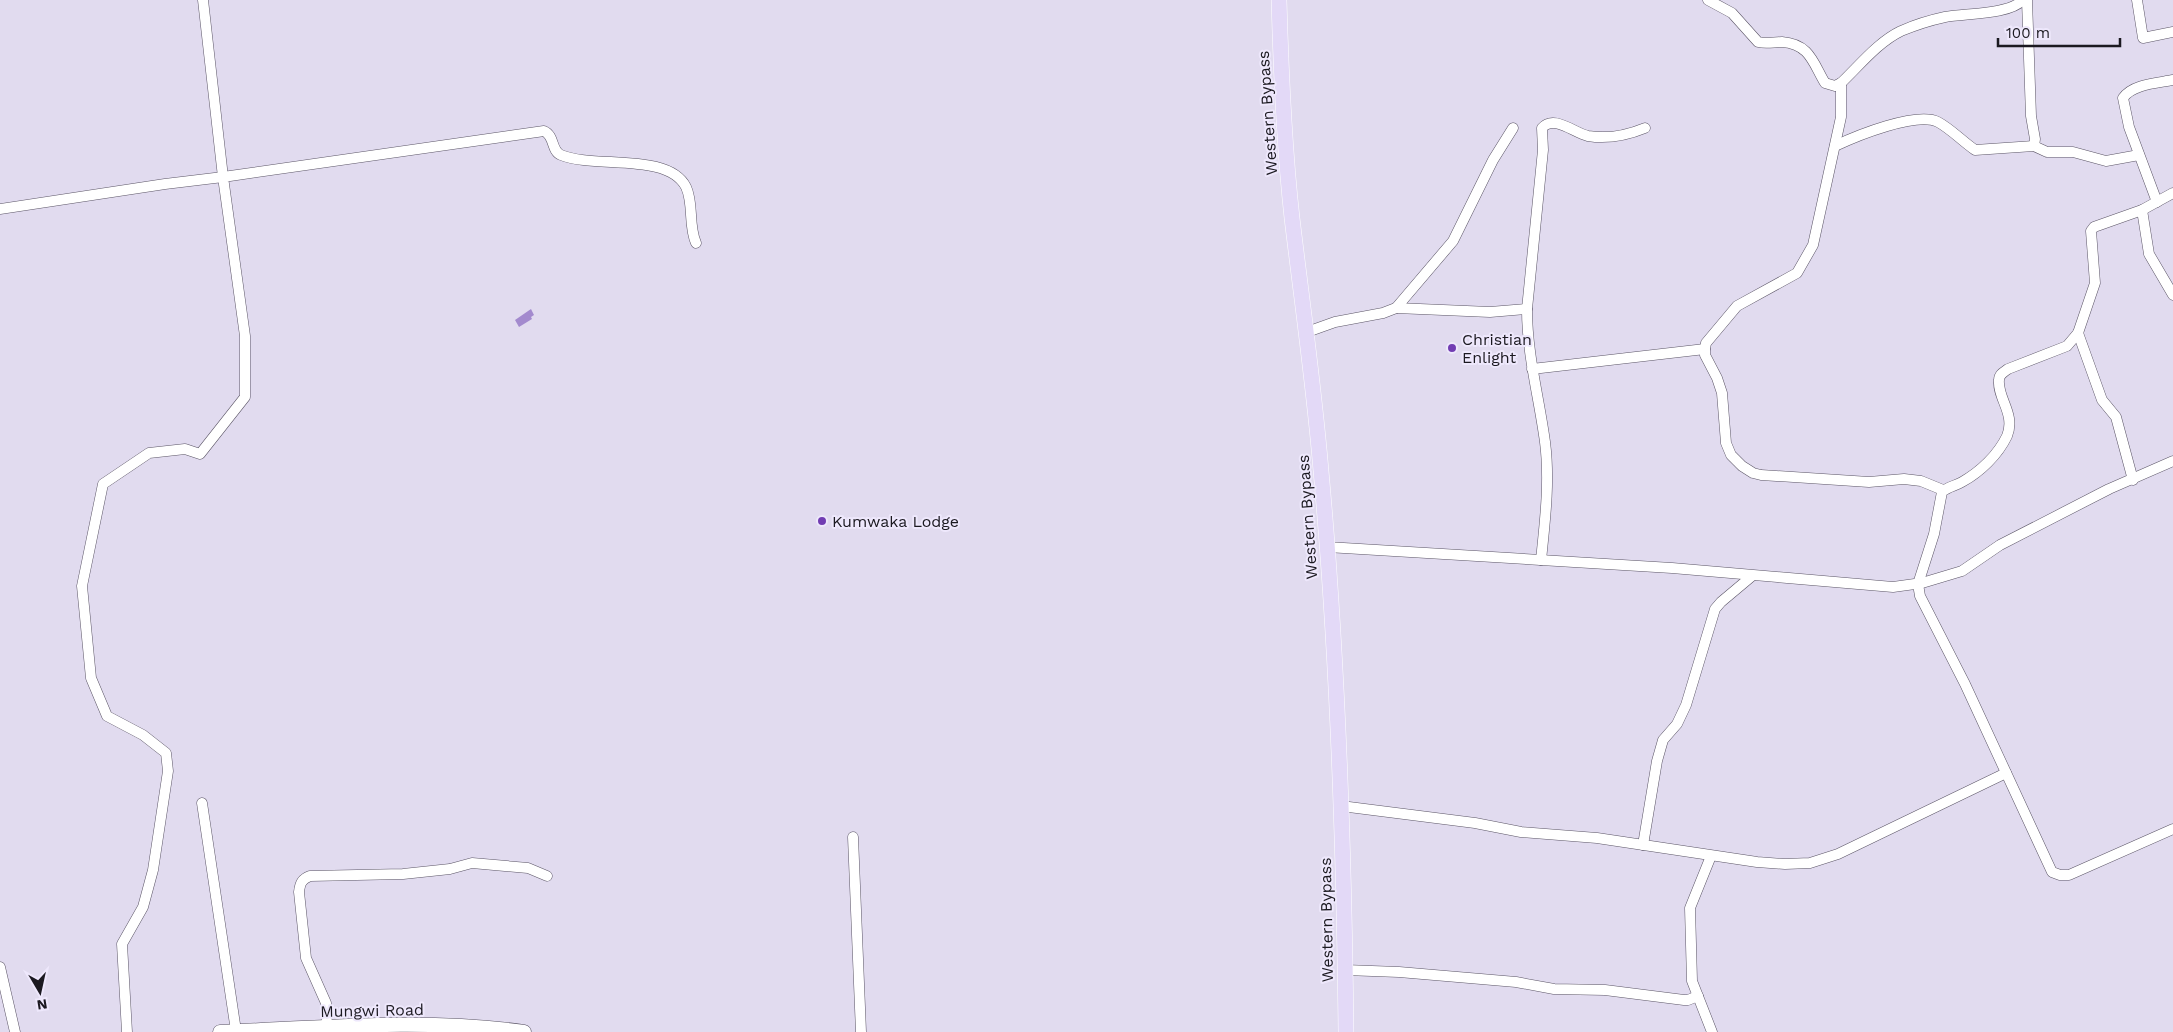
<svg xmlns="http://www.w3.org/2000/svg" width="2173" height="1032" font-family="'Work Sans',sans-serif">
	<rect width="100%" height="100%" fill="#e1dbef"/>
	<polygon fill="#a38ace" points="531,309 534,315 531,317 532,319 519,327 515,320"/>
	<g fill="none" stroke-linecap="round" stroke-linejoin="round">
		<g stroke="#5b5566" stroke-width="11">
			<g id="minor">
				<path d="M1708,0L1732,13L1758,42C1766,44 1774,42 1782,42C1810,44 1813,63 1825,83L1835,86L1841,83C1859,66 1878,42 1901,31C1915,25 1931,20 1945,17C1966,13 2008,15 2023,0"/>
				<polyline points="2027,0 2031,116 2035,139 2034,146"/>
				<polyline points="2137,0 2143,38 2173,32"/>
				<polyline points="1841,83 1841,117 1813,245 1797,273 1737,306 1706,343 1705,349 1705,355 1717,378 1722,393 1726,443 1731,455 1742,466 1753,473 1761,475 1869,482 1904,479 1921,481 1943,490"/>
				<path d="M1835,146C1856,136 1917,111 1938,122C1951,129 1962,141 1975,150L2034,146L2047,152H2073L2106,161L2139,155"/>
				<path d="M2173,193L2142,210L2094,227L2091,231L2095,283L2078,333L2067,346L2008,369C2004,372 1999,374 1999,380C1997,398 2016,414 2007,436C1998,455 1980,472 1962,482C1955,486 1947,487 1942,492L1934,534L1918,584L1920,596L1965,684L2052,872L2060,875H2069L2173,829"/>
				<path d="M2157,202L2129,127L2123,98C2132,84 2158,83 2173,80"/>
				<polyline points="0,209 165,184 223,177 203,0"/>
				<polyline points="2142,210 2149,254 2173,295"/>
				<polyline points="1396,308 1490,312 1527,309"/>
				<polyline points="1307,332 1335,322 1383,313 1396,308 1453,241 1493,160 1513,128"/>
				<polyline points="2078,333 2102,400 2116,417 2133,480"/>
				<polyline points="1532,369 1705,349"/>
				<polyline points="1327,547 1672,568 1893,587 1922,583 1962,571 2000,545 2109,489 2173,461"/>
				<path d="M1541,560C1545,521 1550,481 1545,442C1539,397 1527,355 1527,309L1543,150L1542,128C1554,114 1574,133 1588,136C1607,139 1628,135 1645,128"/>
				<polyline points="202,803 236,1031"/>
				<polyline points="1341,806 1475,823 1521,832 1597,838 1757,862 1785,864 1810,863 1838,854 2006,773"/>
				<polyline points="853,837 861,1032"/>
				<polyline points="1643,845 1657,761 1663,740 1677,724 1686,705 1715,609 1721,602 1752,576"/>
				<polyline points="1711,856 1690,908 1692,981 1712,1032"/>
				<polyline points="0,967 15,1032"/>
				<polyline points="1345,970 1399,972 1516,982 1554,989 1605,990 1684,1000 1688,1000 1698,996"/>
				<path d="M327,1028L326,1003L306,958L299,892C300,883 302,879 310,876L403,874L450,869L472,863L528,868L547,876"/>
				<path d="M127,1032L122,944L143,907L153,870L168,771L166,753L143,735L107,716L91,678L82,586L103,484L149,453L185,449L200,454L245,397V336L223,177L544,131C555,136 551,151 561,155C595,169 668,152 686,187C694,204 688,225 696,243"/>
			</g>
		</g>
		<g stroke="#5b5566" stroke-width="15">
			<path id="secondary" d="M220,1032C317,1028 427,1018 524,1032"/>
		</g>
		<g stroke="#fff" stroke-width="16">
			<path id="primary" d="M1279,0C1281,73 1284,146 1292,218C1302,302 1314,386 1321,471C1338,658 1344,845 1346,1032"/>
		</g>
		<use href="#minor" stroke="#fff" stroke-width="10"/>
		<use href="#secondary" stroke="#fff" stroke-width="14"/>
		<use href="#primary" stroke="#e3d9f7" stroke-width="15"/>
	</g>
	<g fill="#713cb2" stroke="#eee8fc" stroke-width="2">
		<circle cx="1452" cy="348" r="5"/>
		<circle cx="822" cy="521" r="5"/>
	</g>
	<g text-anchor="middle" stroke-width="4" stroke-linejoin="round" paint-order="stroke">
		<g font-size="16" fill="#1b1920" stroke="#eee8fc">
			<text transform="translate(1267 113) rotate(-94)" y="6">Western Bypass</text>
			<text transform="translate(1307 517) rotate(-94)" y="6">Western Bypass</text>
			<text transform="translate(1326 920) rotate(-91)" y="6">Western Bypass</text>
			<text transform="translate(372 1010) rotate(-1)" y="6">Mungwi Road</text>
		</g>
		<g font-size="16" fill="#1b1920" stroke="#eee8fc" text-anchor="start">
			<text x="1462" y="345">Christian<tspan x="1462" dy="18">Enlight</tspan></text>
			<text x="832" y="527">Kumwaka Lodge</text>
		</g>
	</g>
	<g transform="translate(40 992) rotate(171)" stroke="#eee8fc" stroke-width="4" paint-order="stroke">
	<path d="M0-4L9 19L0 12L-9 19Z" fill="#1b1920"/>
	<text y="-8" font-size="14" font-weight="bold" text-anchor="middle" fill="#1b1920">N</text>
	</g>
	<path d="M1998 38v8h122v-8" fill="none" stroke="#1b1920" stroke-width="2.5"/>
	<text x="2006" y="38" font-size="15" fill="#1b1920" stroke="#eee8fc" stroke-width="4" paint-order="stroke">100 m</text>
</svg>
